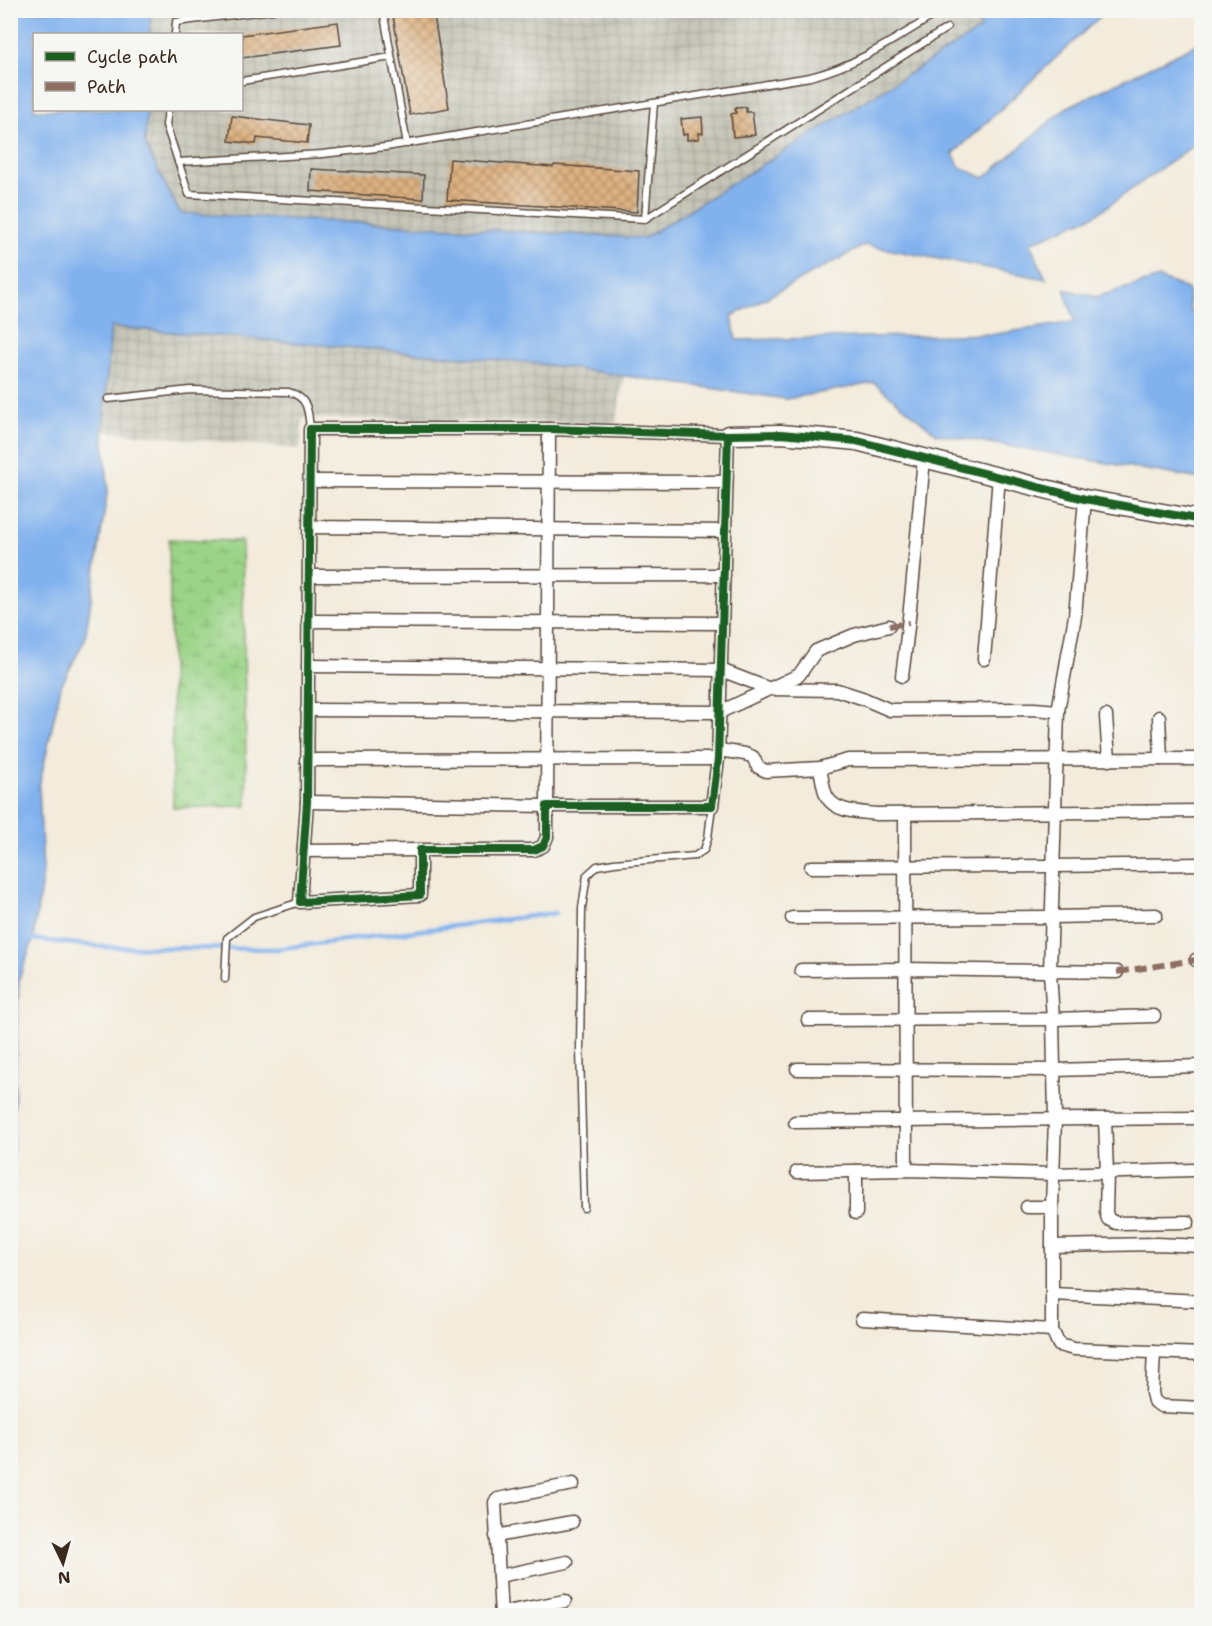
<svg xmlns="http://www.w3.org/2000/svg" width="1212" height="1626" font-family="'Shantell Sans',sans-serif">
	<defs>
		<pattern id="industrial-grid" width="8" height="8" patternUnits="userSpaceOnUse" patternTransform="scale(1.5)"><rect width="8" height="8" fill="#c6c5b8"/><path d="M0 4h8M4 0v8" fill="none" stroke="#aba99e"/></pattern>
		<pattern id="wetland-marsh" width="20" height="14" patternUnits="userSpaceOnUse" patternTransform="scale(1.5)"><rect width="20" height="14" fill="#9bd488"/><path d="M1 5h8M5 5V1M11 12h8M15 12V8" fill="none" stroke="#86b675"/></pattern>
		<pattern id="building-cross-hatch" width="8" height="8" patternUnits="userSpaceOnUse" patternTransform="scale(1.5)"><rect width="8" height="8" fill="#deb282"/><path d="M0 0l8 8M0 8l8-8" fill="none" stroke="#b5916a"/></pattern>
	</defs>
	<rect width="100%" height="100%" fill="#f6f6f2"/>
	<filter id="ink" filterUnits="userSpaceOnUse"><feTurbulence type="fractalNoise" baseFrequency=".0167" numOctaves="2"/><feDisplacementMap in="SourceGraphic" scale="12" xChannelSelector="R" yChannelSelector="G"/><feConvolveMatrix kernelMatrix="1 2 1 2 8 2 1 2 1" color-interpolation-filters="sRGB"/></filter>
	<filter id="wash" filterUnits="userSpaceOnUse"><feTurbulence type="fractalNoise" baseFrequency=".008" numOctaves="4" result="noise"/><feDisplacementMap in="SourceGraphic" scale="24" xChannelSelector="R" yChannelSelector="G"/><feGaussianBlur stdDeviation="1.35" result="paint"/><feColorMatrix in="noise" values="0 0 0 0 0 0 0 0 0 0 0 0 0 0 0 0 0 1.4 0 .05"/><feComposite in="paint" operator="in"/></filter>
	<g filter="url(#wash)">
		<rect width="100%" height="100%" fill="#f3ebdb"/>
		<g fill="url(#industrial-grid)">
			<polygon points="151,11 983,11 976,16 981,28 644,238 180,213 145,144 147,110 242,110 242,34 150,34"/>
			<polygon points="111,327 534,363 624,376 616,423 303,418 300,449 103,431"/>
		</g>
		<polygon fill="url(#wetland-marsh)" stroke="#6b7f53" stroke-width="1.5" points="169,539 242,541 247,806 173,808"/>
		<polygon fill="#82b2ee" stroke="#5e6e86" stroke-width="1.5" points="11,11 151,11 150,34 34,34 34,110 147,110 145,144 180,213 644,238 981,29 976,16 983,11 1106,11 953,154 960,167 984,178 1066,108 1201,42 1201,140 1095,215 1030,243 1046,279 865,245 732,316 736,340 996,334 1075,322 1064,289 1096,297 1159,278 1188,289 1190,311 1201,314 1201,479 937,434 874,383 786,399 534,363 111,327 103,431 108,488 85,639 61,686 39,787 43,872 33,940 19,979 11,1189"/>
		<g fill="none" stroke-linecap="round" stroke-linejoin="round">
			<polyline stroke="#82b2ee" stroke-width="4.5" points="30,939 106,947 276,949 555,913"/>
		</g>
		<g id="blocks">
			<g fill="url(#building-cross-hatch)">
				<polygon points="392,10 433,10 449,108 410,115"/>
				<polygon points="338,22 341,45 242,58 242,35"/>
				<polygon points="746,107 746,112 752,112 755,135 733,137 731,114 736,113 735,108"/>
				<polygon points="232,116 309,125 307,143 257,138 256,144 229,141"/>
				<polygon points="702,117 703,133 699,133 699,139 687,140 687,134 683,135 681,119"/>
				<polygon points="450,159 553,167 554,165 639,171 637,212 447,200"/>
				<polygon points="311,169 424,175 423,199 310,191"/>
			</g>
		</g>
	</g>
	<g filter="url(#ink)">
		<use href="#blocks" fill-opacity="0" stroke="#57473a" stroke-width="1.5"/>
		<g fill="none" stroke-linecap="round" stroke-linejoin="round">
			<g stroke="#57473a" stroke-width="9">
				<g id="lane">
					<polyline points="383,10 407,144"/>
					<polyline points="175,34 176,22 273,10"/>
					<polyline points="242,81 391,57"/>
					<polyline points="168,110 166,125 189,194 645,219 947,28"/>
					<path d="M178,162L322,154L386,147L810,77C859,65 899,36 943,10"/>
					<polyline points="645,219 654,103"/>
					<path d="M108,399L190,390L289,392C309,398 308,411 310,429"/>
					<polyline points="225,979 227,938 254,917 300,902"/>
					<polyline points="584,1208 580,1049 582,908 587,875 597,866 614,863 695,856 704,850 708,838 712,806"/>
				</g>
			</g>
			<g stroke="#57473a" stroke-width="15">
				<g id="street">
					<polygon points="310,429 549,429 728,435 718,759 712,806 547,806 547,837 543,846 534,850 420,850 420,895 300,902 307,802"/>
					<polyline points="310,481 726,482"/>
					<polyline points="1085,499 1075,616 1058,711 1050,972 1053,1019 1055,1119 1052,1207 1052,1330 1059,1345 1074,1349 1202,1354"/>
					<polyline points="309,527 725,531"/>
					<polyline points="309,576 724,575"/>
					<polyline points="308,621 722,623"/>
					<polyline points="984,659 999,477"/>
					<polyline points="308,666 721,670 770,689 837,690 862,698 890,710 1034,709 1058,711"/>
					<path d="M902,676C912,604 917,531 924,459"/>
					<polyline points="307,710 720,712 799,675 816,651 854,635 889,626"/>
					<polyline points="1106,716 1109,760"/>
					<polyline points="1159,717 1161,759"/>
					<polyline points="718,750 745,754 753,757 758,767 766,771 820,768 848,760 1202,759"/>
					<polyline points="306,760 718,759"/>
					<path d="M820,768C822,777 823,790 827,797C836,813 862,812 877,814L1202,811"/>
					<polyline points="307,802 547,806 549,429"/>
					<polyline points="905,814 906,1170"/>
					<polyline points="304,851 420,850"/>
					<polyline points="811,867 1053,866 1202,864"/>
					<polyline points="792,918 1051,917 1156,915"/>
					<polyline points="1196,960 1202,959"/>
					<polyline points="801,970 906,969 1117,972"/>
					<polyline points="808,1020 1053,1019 1154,1016"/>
					<polyline points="797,1069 1054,1070 1202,1066"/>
					<polyline points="1105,1119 1107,1173 1106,1212 1108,1219 1116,1223 1188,1222"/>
					<polyline points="795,1122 1197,1118"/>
					<polyline points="856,1171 856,1213"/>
					<polyline points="797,1172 906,1170 1053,1174 1194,1170"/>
					<polyline points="1027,1207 1052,1207"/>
					<polyline points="1052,1246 1157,1244 1202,1246"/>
					<polyline points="1052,1294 1202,1301"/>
					<polyline points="862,1319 1052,1330"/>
					<polyline points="1154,1352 1152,1393 1154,1401 1161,1406 1202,1408"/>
					<polyline points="496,1536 572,1522"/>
					<polyline points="499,1576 567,1562"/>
					<polyline points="501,1613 565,1601"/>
					<polyline points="501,1616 495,1502 498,1499 573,1484"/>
				</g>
			</g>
			<g stroke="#57473a" stroke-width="21">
				<polyline id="secondary" points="728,435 781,434 857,441 1085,499 1202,520"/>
			</g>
			<use href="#lane" stroke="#fff" stroke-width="6"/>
			<use href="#street" stroke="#fff" stroke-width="12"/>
			<use href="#secondary" stroke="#fff" stroke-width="18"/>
			<g stroke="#8d6e63" stroke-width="6" stroke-dasharray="12 6" stroke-linecap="butt">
				<polyline points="889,626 909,623"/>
				<polyline points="1117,972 1196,960"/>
			</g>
			<g stroke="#f6f6f2" stroke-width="11">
				<polyline id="cycleway" points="728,435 718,759 712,806 547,806 547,837 543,846 534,850 420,850 420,895 300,902 307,802 310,429 549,429 728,435 781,434 857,441 1085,499 1202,520"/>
			</g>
			<use href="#cycleway" stroke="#1b5e20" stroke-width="8"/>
		</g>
	</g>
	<rect width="1212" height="1626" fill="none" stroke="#f6f6f2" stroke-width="36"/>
	<rect x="33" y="33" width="210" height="78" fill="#f6f6f2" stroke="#aba49d" stroke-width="1.5"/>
	<rect x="45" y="52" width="30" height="9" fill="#1b5e20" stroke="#aba49d" stroke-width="1.5"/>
	<text x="87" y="63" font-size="18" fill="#3b2a1e">Cycle path</text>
	<rect x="45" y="82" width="30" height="9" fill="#8d6e63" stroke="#aba49d" stroke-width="1.5"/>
	<text x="87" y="93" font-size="18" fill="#3b2a1e">Path</text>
	<g transform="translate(63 1563) rotate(175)" stroke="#f6f6f2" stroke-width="4.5" paint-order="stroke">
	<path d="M0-4.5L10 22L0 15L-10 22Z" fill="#3b2a1e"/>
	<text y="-9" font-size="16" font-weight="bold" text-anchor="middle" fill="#3b2a1e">N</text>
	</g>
</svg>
